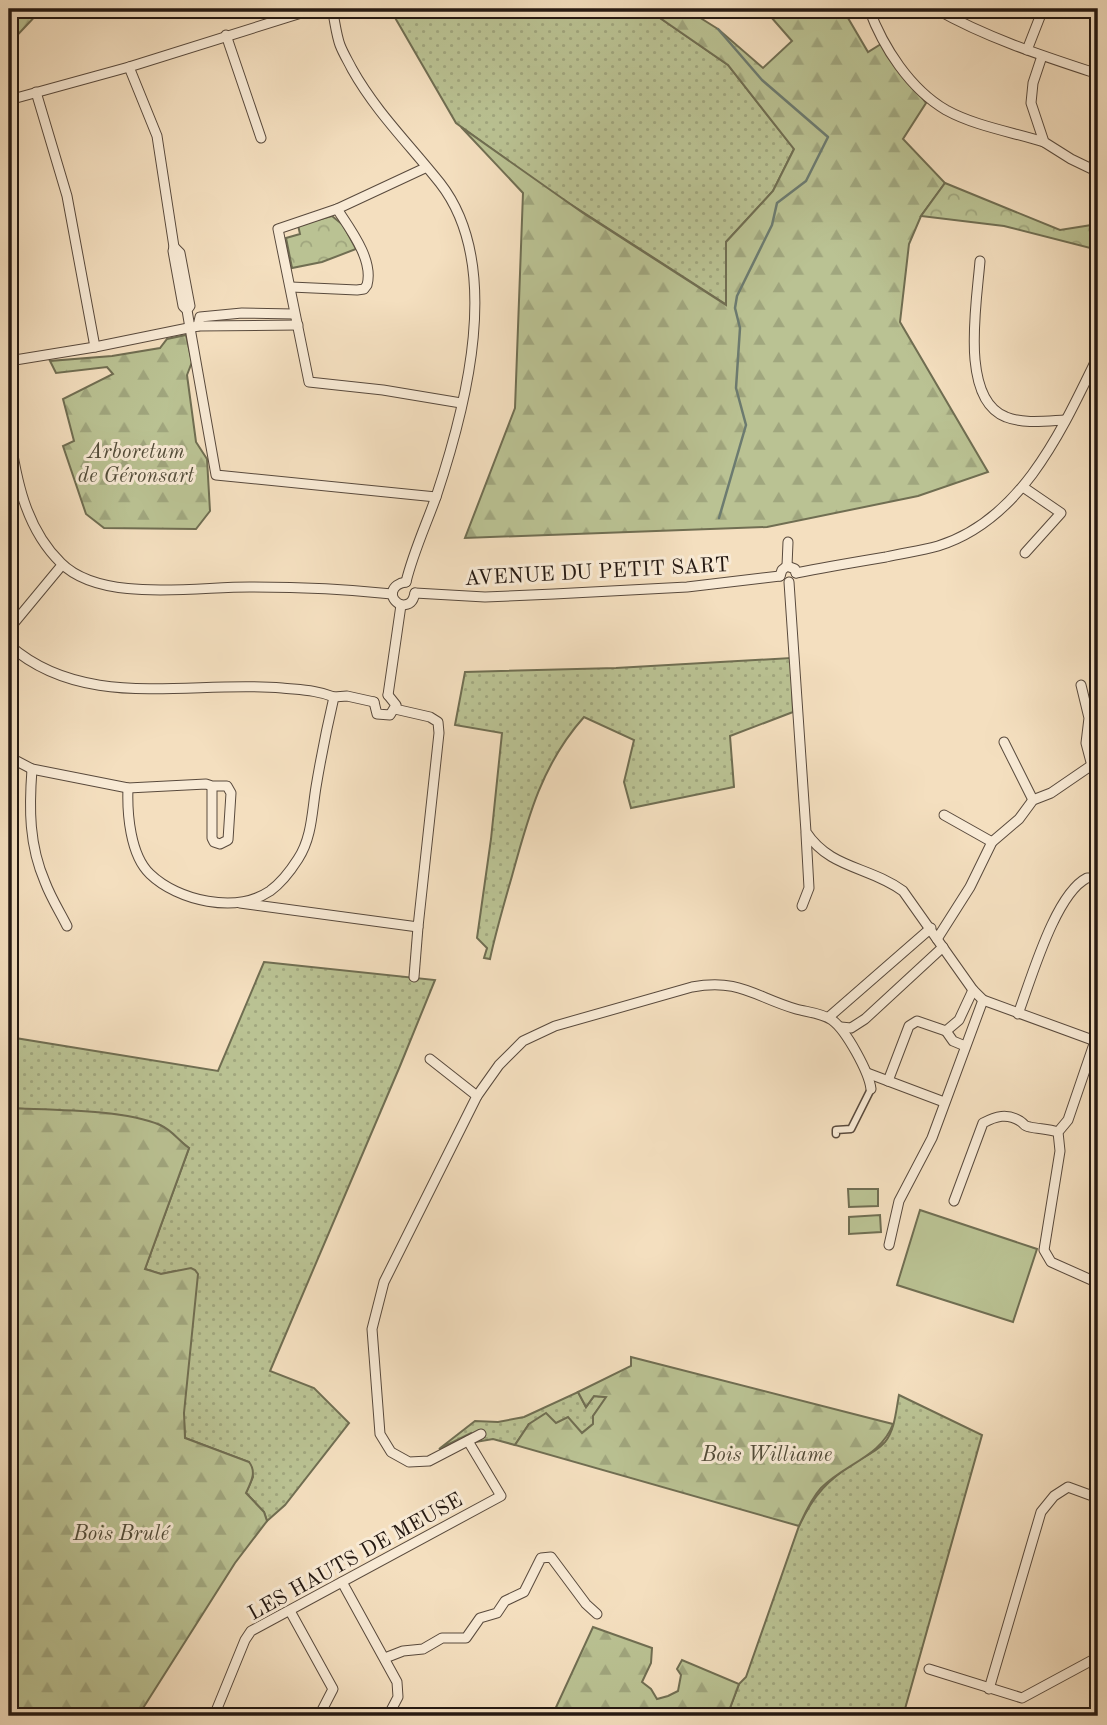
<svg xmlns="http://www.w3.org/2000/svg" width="1107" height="1725" font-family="'Old Standard TT',serif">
	<defs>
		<pattern id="grass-dots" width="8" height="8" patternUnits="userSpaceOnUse" patternTransform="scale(1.75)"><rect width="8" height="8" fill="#bac293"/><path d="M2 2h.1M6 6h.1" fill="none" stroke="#a0a67e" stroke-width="1.8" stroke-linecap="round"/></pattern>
		<pattern id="forest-firs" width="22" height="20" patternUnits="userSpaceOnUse" patternTransform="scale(1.75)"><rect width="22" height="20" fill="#bac293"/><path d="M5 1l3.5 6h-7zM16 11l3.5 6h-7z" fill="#a0a67e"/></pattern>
		<pattern id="park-crowns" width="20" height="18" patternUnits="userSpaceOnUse" patternTransform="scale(1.75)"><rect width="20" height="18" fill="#bac293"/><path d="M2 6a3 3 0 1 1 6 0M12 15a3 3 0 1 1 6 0" fill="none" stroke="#a0a67e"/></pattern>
	</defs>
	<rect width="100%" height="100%" fill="#f4dfbf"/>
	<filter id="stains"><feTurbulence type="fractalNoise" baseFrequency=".00286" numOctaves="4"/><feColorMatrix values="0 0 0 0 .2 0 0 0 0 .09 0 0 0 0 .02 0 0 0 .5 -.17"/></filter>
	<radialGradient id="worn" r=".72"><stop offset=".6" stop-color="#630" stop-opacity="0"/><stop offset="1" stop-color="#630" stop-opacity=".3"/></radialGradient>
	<g fill="url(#grass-dots)" stroke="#706e52" stroke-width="2">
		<polygon points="390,9 647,9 728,65 794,149 773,191 726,242 727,305 550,191 456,123"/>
		<path d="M791,658L793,712L730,736L734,787L631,808L624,782L634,740L584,717C542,764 528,817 512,876C504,904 496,931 490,959L484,958L487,948L477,938L491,839L502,733L455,725L465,672L616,668Z"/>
		<polygon points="264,962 435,980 400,1066 270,1371 314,1388 349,1423 285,1505 267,1521 264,1512 246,1493 253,1477 249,1462 185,1438 175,1271 161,1274 145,1269 189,1148 160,1125 119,1115 9,1108 9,1037 218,1071"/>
		<polygon points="578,1392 586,1407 594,1396 607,1397 593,1416 593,1424 582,1433 556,1424 529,1424 515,1445 493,1439 476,1442 471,1433 439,1449 475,1421 498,1422 524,1417"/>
		<path d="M899,1395L982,1435L903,1716H727L739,1684L746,1677L799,1526C814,1494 828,1480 857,1461C866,1456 877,1451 885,1442C895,1430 896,1410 899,1395Z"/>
	</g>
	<g fill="url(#forest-firs)" stroke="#706e52" stroke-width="2">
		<polygon points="9,9 42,9 9,44"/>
		<polygon points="647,9 686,9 718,29 763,68 792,41 764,9 854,9 848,18 868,52 881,44 926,103 903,139 945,183 921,216 909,244 900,322 988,472 918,496 767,527 465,538 515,408 523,193 461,127 583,213 726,305 726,242 773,191 794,149 728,65"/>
		<polygon points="186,335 192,362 187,375 196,442 207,459 210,511 196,529 104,528 86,514 63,446 74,441 63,399 113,374 107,367 56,373 50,361 112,356 160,348 167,339"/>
		<path d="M9,1108C50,1110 123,1109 160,1125C172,1130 178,1140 189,1148L145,1269L161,1274L191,1268L195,1270L198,1274L184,1413L185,1438L249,1462C257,1472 251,1482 246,1493L264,1512L267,1521L235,1563L138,1716H9Z"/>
		<path d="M631,1357L881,1421L893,1424C881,1457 844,1464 821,1488C811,1499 805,1513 799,1526L515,1445L529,1424L546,1413L556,1423L568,1417L582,1433L593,1424V1416L606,1397L594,1396L586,1407L578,1392L631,1366Z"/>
		<polygon points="593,1627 652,1648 651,1663 642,1682 651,1689 657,1699 668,1696 678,1691 681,1675 677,1669 682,1660 739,1684 727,1716 552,1716"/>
	</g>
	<g fill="url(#park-crowns)" stroke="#706e52" stroke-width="2">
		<polygon points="945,183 1060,230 1098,224 1098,250 1004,226 921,216"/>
		<polygon points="332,216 343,225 356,249 322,262 292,268 286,238 300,234 298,225"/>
	</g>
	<g fill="#bac293" stroke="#706e52" stroke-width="2">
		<polygon points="848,1189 878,1189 878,1206 849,1207"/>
		<polygon points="920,1210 1037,1249 1013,1322 897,1285"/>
		<polygon points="880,1215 881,1232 849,1234 849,1217"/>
	</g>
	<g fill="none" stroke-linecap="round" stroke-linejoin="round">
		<polyline stroke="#6c7b70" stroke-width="2.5" points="718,29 762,80 828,137 806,181 777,203 772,225 737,296 735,308 740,328 736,388 746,425 719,518"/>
		<g stroke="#594a3d" stroke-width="9">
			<polyline id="pedestrian" points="836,1134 836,1130 851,1129 870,1091"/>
		</g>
		<g stroke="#594a3d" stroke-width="11">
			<g id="minor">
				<path d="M332,9C335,21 336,34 340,45C343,53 348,61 352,69C376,112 410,145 440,183C504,265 466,407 436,497C426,525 413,553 406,582"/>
				<path d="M869,9C883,47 910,89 946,110C975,126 1012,132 1044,142"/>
				<path d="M936,9C987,38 1043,56 1098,74"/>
				<polyline points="226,35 261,138"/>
				<polyline points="1027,50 1043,9"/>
				<polyline points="1042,56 1033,83 1031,103 1044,142 1071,159 1098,172"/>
				<polyline points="129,67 157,136 174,247"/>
				<polyline points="36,92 67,196 95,347"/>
				<polyline points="9,100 129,67 314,9"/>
				<polyline points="425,168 337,209 278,229 309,382 383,390 461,403"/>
				<path d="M980,261C977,301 959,399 1006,417C1023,424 1046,421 1065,420"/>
				<path d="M291,287L357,290L364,289L367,285C374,260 350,229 337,209"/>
				<polyline points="187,310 190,306 180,253 174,247 173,251 183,306 187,310 190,328 216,475 436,497"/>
				<polyline points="198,326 200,317 242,313 294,314"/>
				<polyline points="9,361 95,347 198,326 298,325"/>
				<path d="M9,431C16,478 25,528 61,563C102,604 199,586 253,587C299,587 346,589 392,594"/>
				<polyline points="1023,487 1061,513 1025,553"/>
				<polyline points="787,566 788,542"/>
				<path d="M796,573C826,567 856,562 886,557C903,553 921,551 938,546C1022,520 1062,430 1098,356"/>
				<polyline points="780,576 782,570 787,566 795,569 796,573"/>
				<path d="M789,582L806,832C830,869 869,866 903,891L973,990L983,1000L1098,1042"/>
				<polyline points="415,593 485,597 554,594 687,587 780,576"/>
				<path d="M401,605C387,598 391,584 406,582"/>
				<path d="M401,605C410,605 413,602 415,593"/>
				<polyline points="9,629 62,565"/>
				<path d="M9,645C85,712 190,680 282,688C300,690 317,690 334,697"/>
				<polyline points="1081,685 1089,718 1086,743 1092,766"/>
				<polyline points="388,695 401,605"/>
				<polyline points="374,702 377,714 390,715 396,705 388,695"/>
				<polyline points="1004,742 1033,800"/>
				<polyline points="9,757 32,769 128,788 206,784 212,786 212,838 214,842 220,844 228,840 231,793 227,786 212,786"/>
				<path d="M32,769C29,809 29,845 45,882C51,898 60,912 67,926"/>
				<path d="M128,788C127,813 130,855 150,874C178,901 236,914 270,891C281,883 291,870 298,859C312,838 312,811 316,787C321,757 327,727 334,697L347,696L374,702"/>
				<polyline points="944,815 992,842"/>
				<polyline points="240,903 418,927 439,733 438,722 430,717 395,709"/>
				<polyline points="802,906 809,888 806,834"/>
				<polyline points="937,939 970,887 992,842 1019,819 1033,800 1051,793 1089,767 1098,767"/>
				<polyline points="414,977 418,927"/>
				<path d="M1018,1014C1031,980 1055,894 1087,878C1088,878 1098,877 1098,876"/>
				<polyline points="829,1017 931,928"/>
				<polyline points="841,1027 851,1028 865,1019 943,947"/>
				<polyline points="946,1031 953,1041 965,1046"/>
				<polyline points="1095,1041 1068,1120 1058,1132 1060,1151 1044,1250 1051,1262 1098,1283"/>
				<polyline points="430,1059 477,1096"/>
				<polyline points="867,1073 944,1102"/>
				<polyline points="888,1081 909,1026 917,1021 946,1031 959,1020 973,990"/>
				<path d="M954,1201L983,1123C996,1116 1007,1113 1020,1121C1026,1125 1023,1126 1030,1127C1039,1129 1048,1129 1058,1132"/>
				<polyline points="889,1245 899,1201 932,1138 983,1000"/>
				<path d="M481,1434L429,1461L409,1462L391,1452L380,1434L372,1329L384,1282L477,1096L499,1065L523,1041L555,1026L692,987C739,978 755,997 796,1009C807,1012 822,1013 832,1020C846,1030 869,1072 871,1089"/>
				<polyline points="342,1582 397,1682 398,1697 388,1716"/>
				<polyline points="290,1611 333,1689 319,1716"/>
				<polyline points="385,1658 403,1651 423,1649 442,1638 466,1638 480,1618 497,1613 505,1601 524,1592 541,1558 551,1557 586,1604 597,1614"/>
				<polyline points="929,1669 1022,1698 1098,1657"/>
				<polyline points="989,1689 1041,1512 1054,1496 1068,1487 1098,1498"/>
				<polyline points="214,1716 245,1640 251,1631 501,1496 468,1441"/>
			</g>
		</g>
		<use href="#pedestrian" stroke="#f8ead5" stroke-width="6"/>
		<use href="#minor" stroke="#f8ead5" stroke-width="9"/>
	</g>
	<g text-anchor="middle" stroke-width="6" stroke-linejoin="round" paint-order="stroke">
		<g font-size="21" font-style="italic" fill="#524c39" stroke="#f8ead5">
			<text x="136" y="458">Arboretum<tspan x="136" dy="24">de Géronsart</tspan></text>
			<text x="767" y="1461">Bois Williame</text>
			<text x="121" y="1540">Bois Brulé</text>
		</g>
		<g font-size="21" fill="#251912" stroke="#f8ead5">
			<text transform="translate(597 571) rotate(-3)" y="7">AVENUE DU PETIT SART</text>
			<text transform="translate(355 1556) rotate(-29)" y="7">LES HAUTS DE MEUSE</text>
		</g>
	</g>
	<rect width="1107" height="1725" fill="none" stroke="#f4dfbf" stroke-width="35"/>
	<rect x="10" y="10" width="1086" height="1704" fill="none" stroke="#251912" stroke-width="3.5"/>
	<rect x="18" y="18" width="1072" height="1690" fill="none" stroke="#251912" stroke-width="2"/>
	<rect width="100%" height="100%" filter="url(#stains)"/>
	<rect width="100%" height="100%" fill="url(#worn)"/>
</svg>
